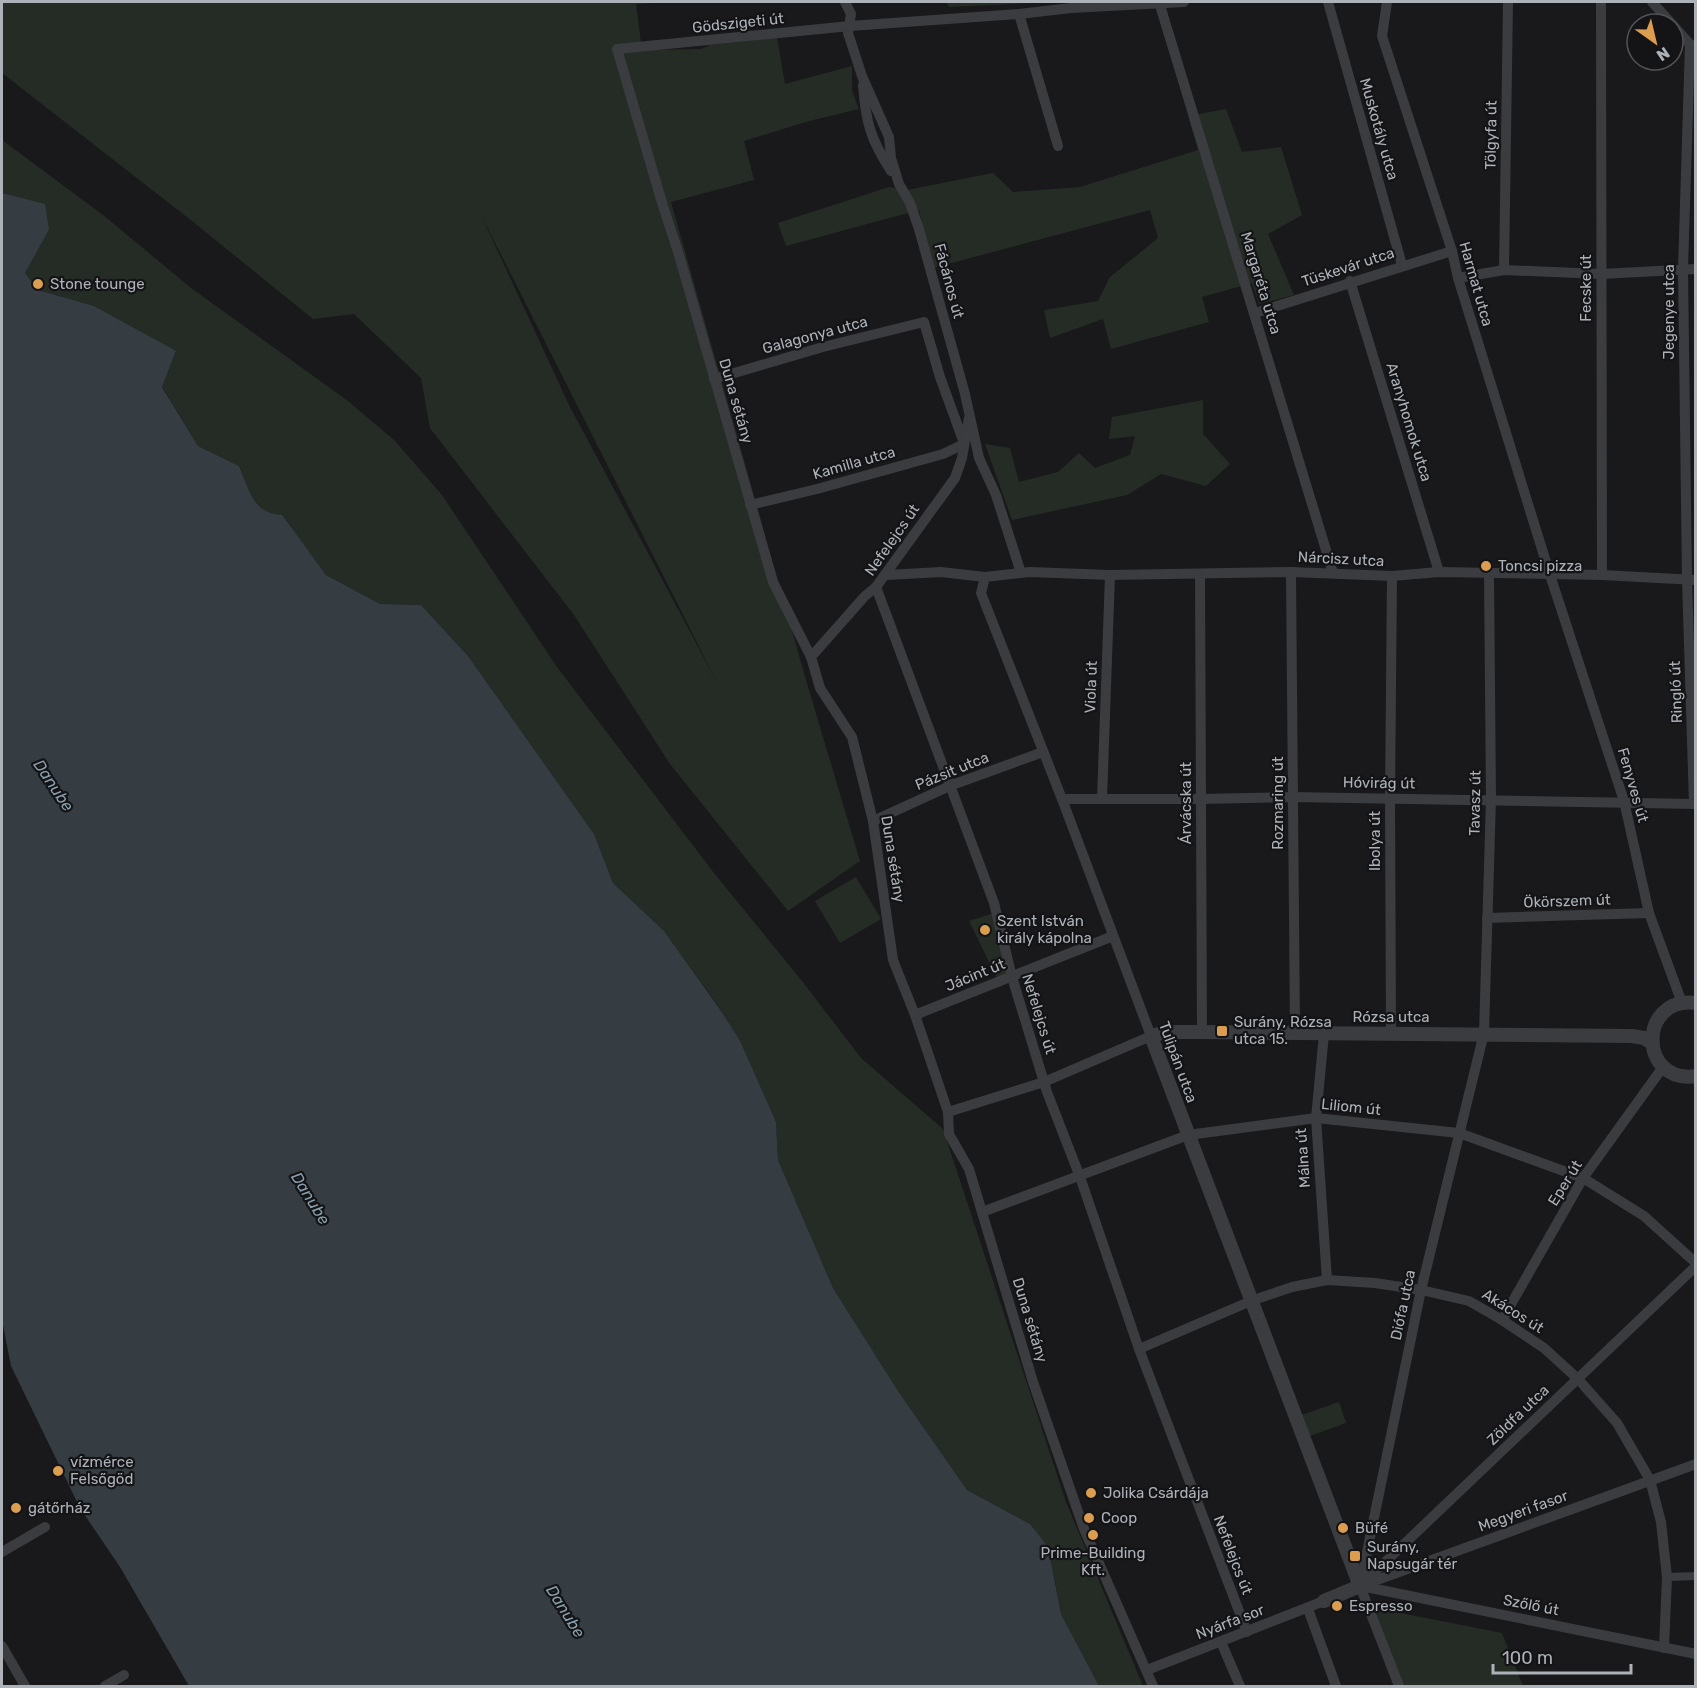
<svg xmlns="http://www.w3.org/2000/svg" width="1697" height="1688" font-family="Rubik,sans-serif">
	<rect width="100%" height="100%" fill="#19191b"/>
	<g fill="#252c26" fill-rule="evenodd">
		<path d="M2,2H672L636,4L642,50L702,49L710,45L777,38L785,84L852,66V91L859,109L809,121L744,141L754,180L671,202L806,680L860,861L788,911L670,764L574,615L430,428L421,378L354,314L313,319L192,221L2,73ZM481,215L718,684L569,405Z"/>
		<polygon points="946,2 1052,2 949,7"/>
		<polygon points="1226,109 1242,152 1281,147 1302,215 1268,234 1294,295 1259,304 1252,283 1202,297 1209,322 1111,349 1103,319 1050,338 1044,310 1098,301 1110,277 1158,238 1150,210 933,268 919,210 786,246 778,223 889,187 907,190 993,173 1013,192 1080,187 1198,150 1188,116"/>
		<path d="M2,140L103,215L191,288L348,401L395,441L442,495L557,667L714,873L802,981L861,1058L943,1129L1066,1502L1143,1686H1099L1061,1614L1054,1576L1030,1524L967,1490L898,1391L833,1288L778,1160L776,1122L739,1041L722,1011L664,931L613,883L594,834L468,656L421,605L380,604L326,575L282,516C253,514 249,490 239,466L198,446L162,386L176,352L94,306L38,290L25,273L49,230L15,197L2,193Z"/>
		<polygon points="1203,400 1203,434 1230,464 1206,486 1161,474 1127,495 1012,520 985,444 1010,448 1019,482 1058,472 1079,453 1095,468 1130,455 1135,436 1109,439 1112,417"/>
		<polygon points="856,877 881,919 840,943 815,901"/>
		<polygon points="994,913 1010,976 998,980 969,921"/>
		<polygon points="1339,1402 1346,1423 1307,1437 1299,1416"/>
		<polygon points="1365,1606 1502,1633 1523,1686 1398,1686"/>
	</g>
	<path fill="#353d42" d="M2,193L45,204L49,230L25,273L38,290L94,306L176,351L162,387L198,446L239,466C249,489 253,514 282,515L326,575L380,604L421,605L468,656L594,834L613,883L664,931L722,1012L740,1041L776,1122L778,1160L833,1288L898,1391L967,1490L1030,1524L1048,1547L1061,1614L1099,1686H189L120,1567L80,1508L11,1366L2,1320Z"/>
	<g fill="none" stroke-linecap="round" stroke-linejoin="round">
		<polyline stroke="#3b3c3f" stroke-width="8" points="1667,1577 1696,1576"/>
		<g stroke="#3b3c3f" stroke-width="10">
			<polyline points="845,2 851,14 848,33 862,76 889,137 891,158 899,184 910,203 919,229 965,394 979,458 996,495 1021,573"/>
			<polyline points="1159,2 1333,573"/>
			<polyline points="1328,2 1402,265"/>
			<polyline points="1387,2 1382,36 1452,251 1458,278 1550,575 1624,801 1649,913 1682,1003"/>
			<polyline points="1601,2 1602,575"/>
			<polyline points="1652,2 1672,24"/>
			<polyline points="1019,14 1058,146"/>
			<polyline points="1673,25 1693,48"/>
			<polyline points="1690,44 1683,269 1687,580 1694,804"/>
			<path d="M863,85C866,123 870,138 891,171"/>
			<polyline points="1504,270 1508,2"/>
			<polyline points="1458,278 1504,270 1601,274 1696,269"/>
			<polyline points="1350,281 1439,572"/>
			<polyline points="1255,313 1452,251"/>
			<polyline points="714,379 823,347 924,322 940,377 964,443"/>
			<polyline points="969,418 962,458 955,478 876,587 994,903 1012,977 1047,1092 1080,1177 1139,1349 1247,1632"/>
			<polyline points="750,505 817,489 943,454 964,444"/>
			<polyline points="1291,572 1295,1033"/>
			<polyline points="1200,574 1202,1032"/>
			<polyline points="887,575 941,572 985,577"/>
			<polyline points="811,657 865,596 876,587"/>
			<polyline points="1062,799 1201,799 1292,797 1696,804"/>
			<polyline points="1102,799 1110,575"/>
			<polyline points="873,821 952,785 1043,752"/>
			<polyline points="1487,918 1649,913"/>
			<polyline points="915,1015 1113,936"/>
			<polyline points="1324,1034 1316,1118 1327,1280"/>
			<polyline points="1391,1034 1390,798 1392,576"/>
			<polyline points="948,1112 1044,1082 1151,1036 1062,799 981,593 985,577 1030,572 1110,575 1291,572 1392,576 1439,572 1602,575 1696,580"/>
			<polyline points="982,1212 1188,1135 1316,1118 1459,1133 1583,1178 1644,1216 1696,1263"/>
			<polyline points="1502,1320 1583,1178 1663,1067"/>
			<polyline points="1139,1349 1251,1301 1292,1287 1327,1280 1375,1283 1421,1290 1469,1301 1502,1320 1544,1348 1578,1379 1617,1423 1650,1480 1661,1522 1667,1577 1664,1648"/>
			<polyline points="2,1552 45,1527"/>
			<polyline points="1366,1584 1696,1464"/>
			<polyline points="1360,1586 1421,1290 1484,1033 1491,799 1489,574"/>
			<polyline points="1360,1586 1696,1266"/>
			<polyline points="1360,1586 1399,1686"/>
			<polyline points="1361,1586 1696,1654"/>
			<polyline points="1308,1609 1336,1686"/>
			<polyline points="1221,1642 1240,1686"/>
			<polyline points="2,1646 25,1686"/>
			<polyline points="1147,1670 1324,1601"/>
			<polyline points="105,1686 124,1675"/>
			<polyline points="1153,1686 1084,1529 1033,1382 969,1169 949,1134 948,1112 915,1015 893,960 873,821 852,737 820,688 811,657 773,582 679,255 663,206 617,49 850,26 1019,14 1071,8 1184,2"/>
		</g>
		<g stroke="#3b3c3f" stroke-width="14">
			<path d="M1696,1003C1637,996 1639,1085 1696,1076"/>
			<polyline points="1324,1601 1360,1586 1151,1036 1166,1032 1202,1032 1632,1036 1644,1038 1652,1043"/>
		</g>
	</g>
	<g fill="#db9e50" stroke="#141416" stroke-width="2">
		<circle cx="38" cy="284" r="6"/>
		<circle cx="1486" cy="566" r="6"/>
		<circle cx="985" cy="930" r="6"/>
		<rect x="1216" y="1025" width="12" height="12" rx="3"/>
		<circle cx="58" cy="1471" r="6"/>
		<circle cx="1091" cy="1493" r="6"/>
		<circle cx="16" cy="1508" r="6"/>
		<circle cx="1089" cy="1518" r="6"/>
		<circle cx="1343" cy="1528" r="6"/>
		<circle cx="1093" cy="1535" r="6"/>
		<rect x="1349" y="1550" width="12" height="12" rx="3"/>
		<circle cx="1337" cy="1606" r="6"/>
	</g>
	<g text-anchor="middle" stroke-width="4.5" stroke-linejoin="round" paint-order="stroke">
		<g font-size="15" fill="#adb2b9" stroke="#141416">
			<text transform="translate(738 23) rotate(-6)" y="5">Gödszigeti út</text>
			<text transform="translate(1379 129) rotate(74)" y="5">Muskotály utca</text>
			<text transform="translate(1491 135) rotate(-89)" y="5">Tölgyfa út</text>
			<text transform="translate(1348 267) rotate(-18)" y="5">Tüskevár utca</text>
			<text transform="translate(949 281) rotate(75)" y="5">Fácános út</text>
			<text transform="translate(1261 283) rotate(73)" y="5">Margaréta utca</text>
			<text transform="translate(1476 284) rotate(74)" y="5">Harmat utca</text>
			<text transform="translate(1586 288) rotate(-90)" y="5">Fecske út</text>
			<text transform="translate(1669 312) rotate(-90)" y="5">Jegenye utca</text>
			<text transform="translate(815 335) rotate(-15)" y="5">Galagonya utca</text>
			<text transform="translate(736 401) rotate(74)" y="5">Duna sétány</text>
			<text transform="translate(1409 422) rotate(73)" y="5">Aranyhomok utca</text>
			<text transform="translate(854 463) rotate(-16)" y="5">Kamilla utca</text>
			<text transform="translate(892 540) rotate(-55)" y="5">Nefelejcs út</text>
			<text transform="translate(1341 559) rotate(3)" y="5">Nárcisz utca</text>
			<text transform="translate(1091 687) rotate(-88)" y="5">Viola út</text>
			<text transform="translate(1676 692) rotate(-92)" y="5">Ringló út</text>
			<text transform="translate(952 771) rotate(-22)" y="5">Pázsit utca</text>
			<text transform="translate(1379 783) rotate(1)" y="5">Hóvirág út</text>
			<text transform="translate(1633 785) rotate(74)" y="5">Fenyves út</text>
			<text transform="translate(1186 803) rotate(-90)" y="5">Árvácska út</text>
			<text transform="translate(1278 803) rotate(-90)" y="5">Rozmaring út</text>
			<text transform="translate(1475 803) rotate(-89)" y="5">Tavasz út</text>
			<text transform="translate(1375 841) rotate(-90)" y="5">Ibolya út</text>
			<text transform="translate(893 859) rotate(81)" y="5">Duna sétány</text>
			<text transform="translate(1567 901) rotate(-2)" y="5">Ökörszem út</text>
			<text transform="translate(975 975) rotate(-22)" y="5">Jácint út</text>
			<text transform="translate(1039 1014) rotate(73)" y="5">Nefelejcs út</text>
			<text x="1391" y="1022">Rózsa utca</text>
			<text transform="translate(1178 1062) rotate(70)" y="5">Tulipán utca</text>
			<text transform="translate(1351 1107) rotate(6)" y="5">Liliom út</text>
			<text transform="translate(1303 1158) rotate(-94)" y="5">Málna út</text>
			<text transform="translate(1565 1183) rotate(-58)" y="5">Eper út</text>
			<text transform="translate(1403 1305) rotate(-78)" y="5">Diófa utca</text>
			<text transform="translate(1513 1311) rotate(32)" y="5">Akácos út</text>
			<text transform="translate(1030 1320) rotate(73)" y="5">Duna sétány</text>
			<text transform="translate(1518 1415) rotate(-44)" y="5">Zöldfa utca</text>
			<text transform="translate(1523 1511) rotate(-20)" y="5">Megyeri fasor</text>
			<text transform="translate(1233 1555) rotate(69)" y="5">Nefelejcs út</text>
			<text transform="translate(1531 1605) rotate(11)" y="5">Szőlő út</text>
			<text transform="translate(1230 1622) rotate(-21)" y="5">Nyárfa sor</text>
		</g>
		<g font-size="15" fill="#adb2b9" stroke="#141416" text-anchor="start">
			<text x="50" y="289">Stone tounge</text>
			<text x="1498" y="571">Toncsi pizza</text>
			<text x="997" y="926">Szent István<tspan x="997" dy="17">király kápolna</tspan></text>
			<text x="1234" y="1027">Surány, Rózsa<tspan x="1234" dy="17">utca 15.</tspan></text>
			<text x="70" y="1467">vízmérce<tspan x="70" dy="17">Felsőgöd</tspan></text>
			<text x="1103" y="1498">Jolika Csárdája</text>
			<text x="28" y="1513">gátőrház</text>
			<text x="1101" y="1523">Coop</text>
			<text x="1355" y="1533">Büfé</text>
			<text x="1367" y="1552">Surány,<tspan x="1367" dy="17">Napsugár tér</tspan></text>
			<text x="1093" y="1558" text-anchor="middle">Prime-Building<tspan x="1093" dy="17">Kft.</tspan></text>
			<text x="1349" y="1611">Espresso</text>
		</g>
		<g font-size="16" font-style="italic" fill="#89a1af" stroke="#141416">
			<text transform="translate(54 785) rotate(56)" y="6">Danube</text>
			<text transform="translate(311 1198) rotate(58)" y="6">Danube</text>
			<text transform="translate(566 1611) rotate(58)" y="6">Danube</text>
		</g>
	</g>
	<rect width="1697" height="1688" fill="none" stroke="#adb2b9" stroke-width="6"/>
	<g transform="translate(1655 42) rotate(146)"><circle r="28" fill="#141416" stroke="#515357" stroke-width="1.5"/>
	<path d="M0-4.5L10 22L0 15L-10 22Z" fill="#db9e50"/>
	<text y="-9" font-size="16" font-weight="bold" text-anchor="middle" fill="#adb2b9">N</text>
	</g>
	<path d="M1493 1664v9h138v-9" fill="none" stroke="#adb2b9" stroke-width="3"/>
	<text x="1502" y="1664" font-size="18" fill="#adb2b9" stroke="#141416" stroke-width="4.5" paint-order="stroke">100 m</text>
</svg>
